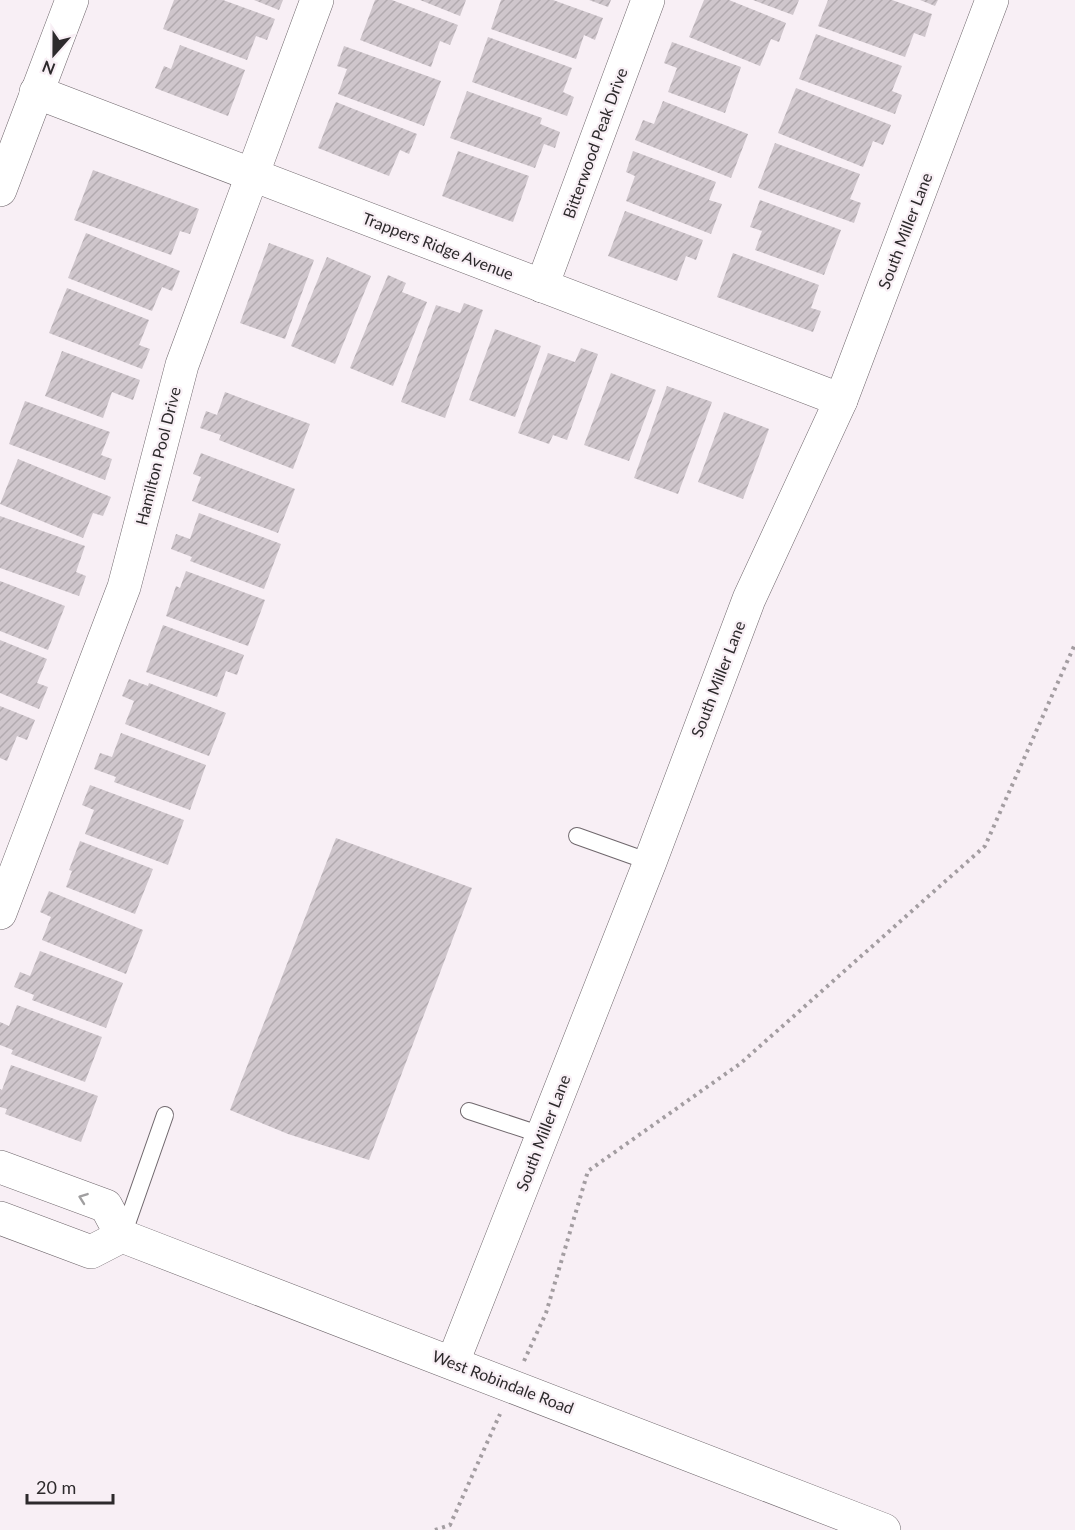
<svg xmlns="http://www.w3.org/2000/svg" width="1075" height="1530" font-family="Lato,sans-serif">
	<defs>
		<pattern id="building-hatch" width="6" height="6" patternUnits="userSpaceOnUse" patternTransform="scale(1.5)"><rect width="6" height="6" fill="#cfc6cc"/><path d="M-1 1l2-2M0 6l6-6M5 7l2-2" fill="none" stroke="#b2aaaf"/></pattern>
	</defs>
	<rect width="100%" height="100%" fill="#f8eff5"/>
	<g fill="url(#building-hatch)">
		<polygon points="174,0 223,0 275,19 267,40 256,36 247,60 163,29"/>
		<polygon points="254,0 283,0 279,10"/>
		<polygon points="375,0 392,0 458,25 450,45 440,41 431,67 360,40"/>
		<polygon points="420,0 466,0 460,16"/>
		<polygon points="501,0 553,0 603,18 595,40 584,35 576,59 491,29"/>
		<polygon points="589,0 611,0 608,7"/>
		<polygon points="704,0 729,0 786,23 779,42 771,39 760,66 689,37"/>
		<polygon points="753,0 799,0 793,15"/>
		<polygon points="828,0 892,0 932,14 925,37 914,33 905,57 818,26"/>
		<polygon points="920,0 938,0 935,6"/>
		<polygon points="816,34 902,66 892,91 902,95 895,114 799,79"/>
		<polygon points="488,37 572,68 563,92 574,97 567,116 472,82"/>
		<polygon points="672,42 741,67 725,113 668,92 677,68 664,63"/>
		<polygon points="180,45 245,70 228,116 155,88 164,66 171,69"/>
		<polygon points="344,46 441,81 424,126 338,94 347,69 337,66"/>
		<polygon points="796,88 891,125 883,145 873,141 863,167 778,133"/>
		<polygon points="467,91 542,118 540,124 560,132 555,148 544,144 535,168 450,138"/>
		<polygon points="663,101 748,134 731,178 635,140 643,120 654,124"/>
		<polygon points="336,102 417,134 409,154 400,150 389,176 318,148"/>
		<polygon points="775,143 860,174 850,199 861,203 854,223 758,188"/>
		<polygon points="458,151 529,176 513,222 442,196"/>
		<polygon points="633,151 716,182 709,200 722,204 711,234 626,201 635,176 626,172"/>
		<polygon points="93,170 199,209 190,234 180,231 171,255 74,220"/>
		<polygon points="760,200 841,230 824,275 755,250 762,231 750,227"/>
		<polygon points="625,211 703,240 696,260 686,256 677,281 608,256"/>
		<polygon points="86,233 180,271 172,291 162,287 152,311 68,278"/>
		<polygon points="269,243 314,260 285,339 240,323"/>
		<polygon points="733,253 819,285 811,308 821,311 813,332 717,297"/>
		<polygon points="327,257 371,276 335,364 291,346"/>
		<polygon points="388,275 406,283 402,292 427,302 393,386 350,368"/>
		<polygon points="67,288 149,320 139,345 150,349 142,369 49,333"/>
		<polygon points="464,303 483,310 445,418 401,402 436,305 460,313"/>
		<polygon points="495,329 541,346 515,417 469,400"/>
		<polygon points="581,348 598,354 567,440 553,435 549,444 518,433 548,353 575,362"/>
		<polygon points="62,351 140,380 133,400 112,392 103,418 45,396"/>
		<polygon points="611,373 656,390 629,461 584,445"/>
		<polygon points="667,386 712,402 678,494 634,478"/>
		<polygon points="225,392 310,424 293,469 219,440 221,435 200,428 206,411 217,415"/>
		<polygon points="25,401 110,432 101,455 112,459 105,480 9,444"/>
		<polygon points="724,412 769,429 743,499 698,482"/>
		<polygon points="201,453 295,489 278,533 192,501 201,477 193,474"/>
		<polygon points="18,459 111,497 103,516 93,513 83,538 0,504"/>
		<polygon points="199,513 281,544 264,589 190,561 192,557 171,549 176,534 190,539"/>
		<polygon points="0,516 85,546 76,572 86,576 79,596 0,568"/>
		<polygon points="186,571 265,600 248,646 166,616 176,586 180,588"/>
		<polygon points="0,581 65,606 48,650 0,631"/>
		<polygon points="163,625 244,655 237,675 226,671 217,697 146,672"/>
		<polygon points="0,640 47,659 37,683 48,687 39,709 0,693"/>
		<polygon points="129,679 148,686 149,683 226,713 209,756 125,724 134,701 122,696"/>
		<polygon points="0,706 35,720 27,740 17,736 7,761 0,758"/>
		<polygon points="121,733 206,765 190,810 114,782 116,777 94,769 100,753 112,757"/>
		<polygon points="90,785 184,820 168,865 85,834 94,810 82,805"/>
		<polygon points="336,838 472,888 369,1160 288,1134 230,1110"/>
		<polygon points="80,841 153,869 135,914 66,887 72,871 69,870"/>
		<polygon points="49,891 143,930 126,974 42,940 51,917 40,912"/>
		<polygon points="40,951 123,983 106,1028 32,1000 34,995 14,987 20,972 30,976"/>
		<polygon points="17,1005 102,1037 85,1082 11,1054 13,1050 0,1045 0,1022 9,1026"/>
		<polygon points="11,1065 98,1096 81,1142 5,1114 7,1109 0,1107 0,1089 2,1090"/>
	</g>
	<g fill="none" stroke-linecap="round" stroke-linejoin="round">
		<g stroke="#6f676c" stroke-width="18">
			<g id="lane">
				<polyline points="577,836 650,862"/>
				<polyline points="469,1111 542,1135"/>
				<polyline points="123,1235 165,1115"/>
			</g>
		</g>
		<g stroke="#6f676c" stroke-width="34">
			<g id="street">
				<polyline points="36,92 841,400"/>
				<polyline points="542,286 648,0"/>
				<polyline points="0,913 124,587 182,365 317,0"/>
				<polyline points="453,1362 650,862 749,599 841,400 992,0"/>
			</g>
		</g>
		<g stroke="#6f676c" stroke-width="34">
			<g id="secondary">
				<polyline points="0,190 72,0"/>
				<polyline points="0,1167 106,1206 122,1236 884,1530"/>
				<polyline points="0,1218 91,1252 122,1236"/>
			</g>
		</g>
		<g stroke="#a39da1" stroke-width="4" stroke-dasharray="3 4.5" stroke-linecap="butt">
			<polyline points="524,1361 546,1313 588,1171 741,1063 985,846 1075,644"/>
			<polyline points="435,1530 450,1525 500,1414"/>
		</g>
		<use href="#lane" stroke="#fff" stroke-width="16"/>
		<use href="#street" stroke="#fff" stroke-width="33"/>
		<use href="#secondary" stroke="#fff" stroke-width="33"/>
	</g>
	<defs><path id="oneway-chevron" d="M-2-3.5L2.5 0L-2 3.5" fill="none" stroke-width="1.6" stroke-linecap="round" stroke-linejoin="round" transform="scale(1.5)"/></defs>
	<use stroke="#a09fa0" href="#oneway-chevron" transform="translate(83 1198) rotate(-160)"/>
	<g text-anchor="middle" stroke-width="4.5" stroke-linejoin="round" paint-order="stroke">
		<g font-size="16" fill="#2d2a2c" stroke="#f8eff5">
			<text transform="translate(595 143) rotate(-70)" y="6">Bitterwood Peak Drive</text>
			<text transform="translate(905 231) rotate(-69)" y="6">South Miller Lane</text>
			<text transform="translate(438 246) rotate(21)" y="6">Trappers Ridge Avenue</text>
			<text transform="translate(158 456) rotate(-76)" y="6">Hamilton Pool Drive</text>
			<text transform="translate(718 679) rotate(-69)" y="6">South Miller Lane</text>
			<text transform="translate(543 1133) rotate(-69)" y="6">South Miller Lane</text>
			<text transform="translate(503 1382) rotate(21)" y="6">West Robindale Road</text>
		</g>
	</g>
	<g transform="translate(54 54) rotate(201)" stroke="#f8eff5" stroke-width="4.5" paint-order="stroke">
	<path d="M0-4.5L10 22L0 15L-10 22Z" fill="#2d2a2c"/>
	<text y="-9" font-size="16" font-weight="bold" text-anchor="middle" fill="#2d2a2c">N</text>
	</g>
	<path d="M27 1494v9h86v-9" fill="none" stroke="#2d2a2c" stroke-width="3"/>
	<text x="36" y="1494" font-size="18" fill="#2d2a2c" stroke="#f8eff5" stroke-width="4.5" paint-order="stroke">20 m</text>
</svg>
